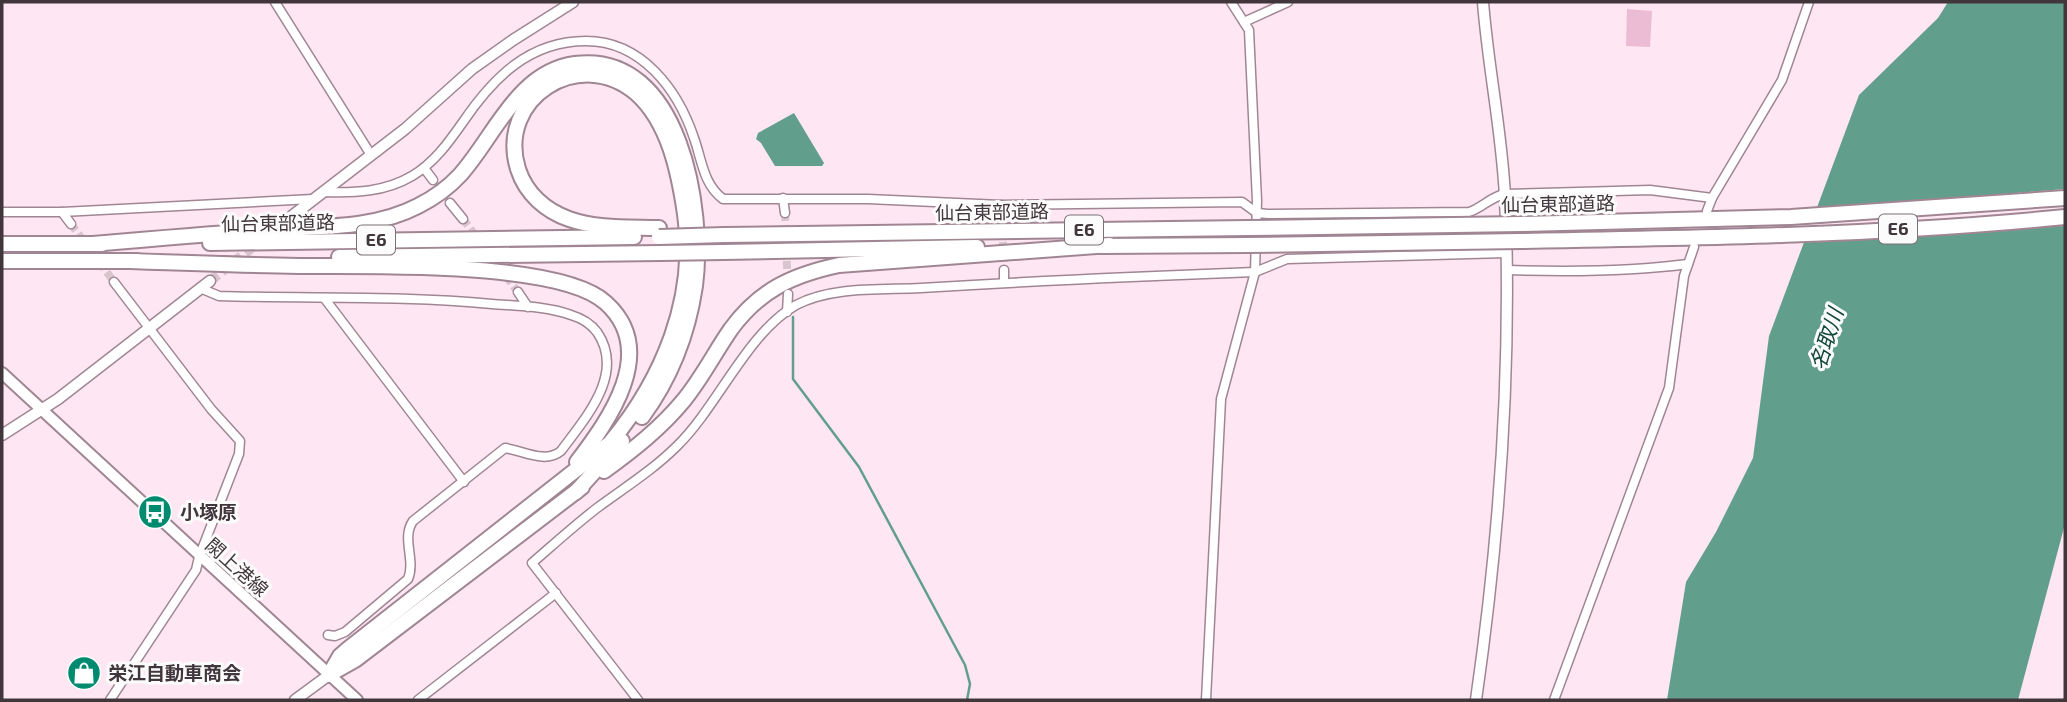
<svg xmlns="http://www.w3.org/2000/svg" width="2067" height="702" font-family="'Exo 2','Noto Sans JP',sans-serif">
	<rect width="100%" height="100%" fill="#fee7f2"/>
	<polygon fill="#ecbbd4" points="1627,9 1652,11 1650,47 1626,46"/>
	<g fill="#629e8c">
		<polygon points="1948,2 2065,2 2065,524 2018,700 1667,700 1686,582 1716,532 1753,458 1769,336 1859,95 1938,18"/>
		<polygon points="794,113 824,163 822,166 775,166 761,143 756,139 758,133"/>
	</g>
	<polygon fill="#fee7f2" points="2065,189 2065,225 1801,241 1814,207 1897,203"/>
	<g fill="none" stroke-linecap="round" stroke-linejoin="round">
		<polyline stroke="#629e8c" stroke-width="2.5" points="793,317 793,379 859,467 965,665 970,684 967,700"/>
		<g stroke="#d8c4cd" stroke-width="8" stroke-dasharray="8 4" stroke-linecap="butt">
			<polyline points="785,213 788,294"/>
			<polyline points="1002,218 1004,270"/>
			<polyline points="463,219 518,292"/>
			<polyline points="71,224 114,282"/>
		</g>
		<polyline stroke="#d8c4cd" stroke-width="10" stroke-dasharray="10 5" stroke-linecap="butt" points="210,281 259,242"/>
		<g stroke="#a08693" stroke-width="11">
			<g id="minor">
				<polyline points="275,2 371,155"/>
				<polyline points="1244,22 1288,2"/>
				<polyline points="424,168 433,180"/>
				<path d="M325,192C355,193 385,192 412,176C434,163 449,142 463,122C493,78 529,41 586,41C642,41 678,90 694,138C702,160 703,184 723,199H868L1001,205L1242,202L1257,213L1268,214L1469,212C1482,208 1490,197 1505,194L1650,190L1712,198"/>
				<polyline points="783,198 785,213"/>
				<polyline points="450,203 463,219"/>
				<polyline points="1001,205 1002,218"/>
				<polyline points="1707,211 1712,198 1782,80 1809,2"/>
				<polyline points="2,212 62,212 313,199"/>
				<polyline points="62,212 71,224"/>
				<polyline points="1004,270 1004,282"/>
				<path d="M1507,270C1568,272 1627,272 1688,264"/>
				<path d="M200,288L219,296C310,299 401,295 492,304C517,306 546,306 571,315C581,318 591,324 597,332C626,374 585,418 561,451C545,464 524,451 505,448L413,521C401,538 416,560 408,579L345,632L335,636L328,635"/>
				<polyline points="518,292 528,307"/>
				<polyline points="325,299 464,482"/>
				<polyline points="787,312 788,294"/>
				<polyline points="110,700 196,570 199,557 239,454 240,441 211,409 114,282"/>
				<polyline points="418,700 556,593"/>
				<path d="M638,700L532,563C554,544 575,525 597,508C624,488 653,470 677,446C718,406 747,333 796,305C832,286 882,290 921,288C1033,281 1144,276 1255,272L1287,259L1506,253"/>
				<polyline points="1206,700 1221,399 1255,272 1257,201 1249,30 1231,2"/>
				<polyline points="1554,700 1669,388 1684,276 1694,247"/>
			</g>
		</g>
		<g stroke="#a08693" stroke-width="13">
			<g id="tertiary">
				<polyline points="292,216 405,129 472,69 513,40 573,2"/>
				<polyline points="2,435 58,399 210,281"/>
				<polyline points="295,700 329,675"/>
				<path d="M1476,700C1500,533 1512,366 1505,197C1502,132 1488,67 1483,2"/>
			</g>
		</g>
		<g stroke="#a08693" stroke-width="14">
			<polyline id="secondary" points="2,373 357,700"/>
		</g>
		<g stroke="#a08693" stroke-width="18">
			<g id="motorway">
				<polyline points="1521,224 1791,217 2065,198"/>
				<polyline points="724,235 1248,228"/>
				<path d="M1521,241C1703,238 1885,235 2065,217"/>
				<polyline points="210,243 634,237"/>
				<polyline points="2,244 102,244"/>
				<path d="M93,244C151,239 209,234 267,230C317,226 372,230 418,206C434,198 448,188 460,175C495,136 517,72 575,64C681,50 705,211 695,286C688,333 670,379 642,417"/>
				<polyline points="1102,246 1248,245"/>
				<polyline points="723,252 977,247"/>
				<polyline points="339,257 660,253"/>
				<polyline points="2,261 137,261"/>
				<path d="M130,261C186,263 243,265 299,266C366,267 560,260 606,303C659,351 609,420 577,462"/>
				<path d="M604,471C633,450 661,428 684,400C702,378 715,352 731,329C760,290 792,275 839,265L1110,245"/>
				<polyline points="576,492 622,441"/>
				<polyline points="332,673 355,660 582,487"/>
				<path d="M329,675L340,656L348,649L610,443C663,379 697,298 685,214C679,173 669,122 636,93C580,45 496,98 518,169C526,194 546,211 569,219C597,229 629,227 659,228"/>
			</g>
		</g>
		<use href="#minor" stroke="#fff" stroke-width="8"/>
		<use href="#tertiary" stroke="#fff" stroke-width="10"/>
		<use href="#secondary" stroke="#fff" stroke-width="10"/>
		<use href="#motorway" stroke="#fff" stroke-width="14"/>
		<g stroke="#a08693" stroke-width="18" stroke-linecap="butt">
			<g id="motorway-bridge">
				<polyline points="1248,228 1521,224"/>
				<polyline points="659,237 724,235"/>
				<polyline points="1248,245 1521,241"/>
				<polyline points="660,253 723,252"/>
			</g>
		</g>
		<use href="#motorway-bridge" stroke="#fff" stroke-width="14"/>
	</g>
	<defs>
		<g id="bus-disc" transform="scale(1.75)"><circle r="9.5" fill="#008a70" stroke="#fbfbfb"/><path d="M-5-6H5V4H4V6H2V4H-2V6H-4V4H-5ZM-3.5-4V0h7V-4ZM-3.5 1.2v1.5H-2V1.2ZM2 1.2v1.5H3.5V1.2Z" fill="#fff"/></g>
		<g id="shop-disc" transform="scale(1.75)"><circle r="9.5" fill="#008a70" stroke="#fbfbfb"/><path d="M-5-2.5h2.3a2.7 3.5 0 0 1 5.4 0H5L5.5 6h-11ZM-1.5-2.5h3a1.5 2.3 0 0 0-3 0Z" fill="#fff"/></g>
	</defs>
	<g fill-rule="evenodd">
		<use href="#bus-disc" x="155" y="512"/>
		<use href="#shop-disc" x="84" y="673"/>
	</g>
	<g text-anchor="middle" stroke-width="6" stroke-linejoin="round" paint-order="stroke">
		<g fill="#fbfbfb" stroke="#797175" stroke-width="2">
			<rect x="1879" y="214.5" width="38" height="29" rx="5"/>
			<rect x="1065" y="215.5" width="38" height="29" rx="5"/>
			<rect x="357" y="225.5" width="38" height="29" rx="5"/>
		</g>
		<g font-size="18" font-weight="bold" fill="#41363b">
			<text x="1898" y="235">E6</text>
			<text x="1084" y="236">E6</text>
			<text x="376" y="246">E6</text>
		</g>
		<g font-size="19" fill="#41363b" stroke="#fbfbfb">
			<text transform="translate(1558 204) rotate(-1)" y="7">仙台東部道路</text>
			<text transform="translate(992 212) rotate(-1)" y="7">仙台東部道路</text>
			<text transform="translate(278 223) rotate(-1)" y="7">仙台東部道路</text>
			<text transform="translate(237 567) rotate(42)" y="7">閖上港線</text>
		</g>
		<g font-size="19" font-weight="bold" fill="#41363b" stroke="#fbfbfb" text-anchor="start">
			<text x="180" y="519">小塚原</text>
			<text x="108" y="680">栄江自動車商会</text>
		</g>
		<g font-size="21" font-style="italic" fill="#13483b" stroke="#fbfbfb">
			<text transform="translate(1827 339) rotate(-72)" y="7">名取川</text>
		</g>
	</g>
	<rect width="2067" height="702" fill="none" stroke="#41363b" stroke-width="7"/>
</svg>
